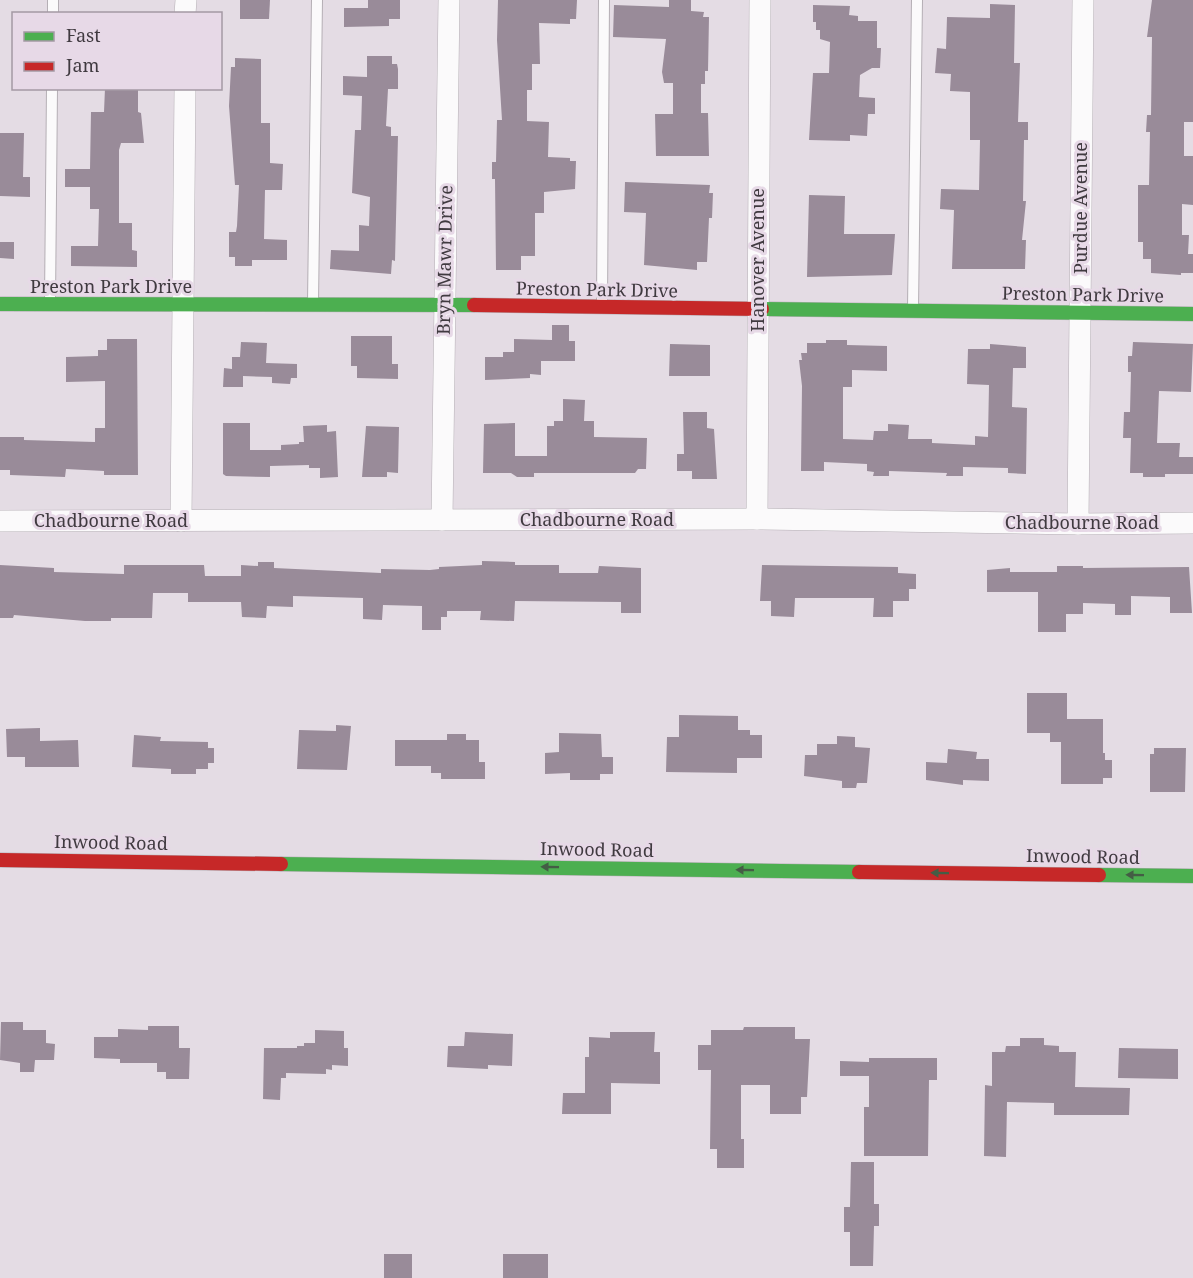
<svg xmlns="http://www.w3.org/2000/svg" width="1193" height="1278" font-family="'Noto Serif',serif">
	<rect width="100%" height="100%" fill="#e4dce4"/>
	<g fill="#998b99">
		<polygon points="240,0 270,0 269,19 240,19"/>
		<polygon points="368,0 400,0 400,19 389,19 389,26 344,27 344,8 368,8"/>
		<polygon points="498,0 577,0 576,19 570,19 570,24 539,23 540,64 532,64 532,90 527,90 527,121 549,122 548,157 570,158 570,161 576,161 575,189 544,192 544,213 535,213 535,256 521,256 521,270 496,270 495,179 492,179 492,162 496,162 497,120 502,120 497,40"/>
		<polygon points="669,0 691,0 691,11 704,12 703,17 709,17 708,71 705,71 705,84 701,84 701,113 708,113 709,156 656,156 655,114 673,114 673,83 664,83 662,72 666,39 613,37 614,5 669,7"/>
		<polygon points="1152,0 1193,0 1193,122 1184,122 1184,156 1193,156 1193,205 1182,204 1182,235 1189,235 1188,254 1193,254 1193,273 1181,273 1181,275 1151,273 1151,259 1143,259 1143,242 1138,242 1138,185 1149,185 1150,132 1146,132 1147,115 1151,115 1152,37 1147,37"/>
		<polygon points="990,4 1015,5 1014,63 1020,63 1018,122 1028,122 1028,140 1024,140 1023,201 1026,201 1022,240 1026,240 1025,269 952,269 954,210 940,209 941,189 979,190 980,140 970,140 970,92 950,91 951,74 935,73 937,48 946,49 947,17 990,18"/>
		<polygon points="813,5 850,6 849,15 858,16 858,21 877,21 877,48 881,48 880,68 872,68 860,75 859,97 875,98 875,114 868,114 867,136 850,135 850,141 809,140 813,73 829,73 830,42 820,39 820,30 816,30 816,22 813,22"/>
		<polygon points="367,56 392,56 392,64 397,64 398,69 398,89 388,89 386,126 391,127 391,136 398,136 395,261 392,260 391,274 330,269 331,250 359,251 359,225 369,226 370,197 352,193 355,130 361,130 362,96 343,95 343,76 367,77"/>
		<polygon points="235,58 261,59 261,123 270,123 270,163 283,164 282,190 265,190 264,239 287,240 287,260 252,260 252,266 235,266 235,257 229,257 229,232 236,232 237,226 239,185 235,185 229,106 231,67 235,67"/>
		<polygon points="105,88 138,88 138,112 141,113 144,143 121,143 119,150 119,223 132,223 132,250 137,251 137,267 71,266 71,246 98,246 99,209 90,209 90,187 65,187 65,169 90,169 91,112 104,112"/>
		<polygon points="0,133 24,133 23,177 30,177 30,197 0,196"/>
		<polygon points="625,182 710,185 709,193 713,193 712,218 709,218 707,262 697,262 697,270 644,265 646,213 624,212"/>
		<polygon points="809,195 845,196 844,234 895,234 892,275 807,277"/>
		<polygon points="0,242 14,242 14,259 0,258"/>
		<polygon points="552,325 569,325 569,341 575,341 575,361 541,361 541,375 530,374 530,378 485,380 485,357 503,357 503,352 514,352 514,339 552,340"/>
		<polygon points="351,336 392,336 392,364 398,364 398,379 357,378 357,366 351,366"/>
		<polygon points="107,339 137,339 138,475 104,475 104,471 66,469 65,477 10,475 10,470 0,470 0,437 24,437 24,440 95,442 95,428 105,428 105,381 66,382 66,357 98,356 98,350 107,350"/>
		<polygon points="826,340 847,340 847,345 887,346 887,371 852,370 852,387 843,387 843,439 873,440 874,431 888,431 888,424 909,425 908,439 932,439 932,443 975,445 975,436 988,437 989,385 967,384 968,349 990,349 990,344 1026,347 1026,368 1013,368 1012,407 1027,408 1026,474 1008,473 1008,468 963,467 963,476 946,476 947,473 889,471 889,476 873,476 874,472 867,471 867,464 824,462 824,471 801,471 802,386 799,360 802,360 801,353 807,353 807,343 826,343"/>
		<polygon points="241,342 267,343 266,363 297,364 297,378 291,378 290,384 272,383 272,377 243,376 243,387 223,387 224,368 232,369 232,357 240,357"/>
		<polygon points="1133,342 1193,344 1191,392 1159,391 1157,443 1180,443 1179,457 1193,457 1193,474 1165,474 1165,477 1143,477 1143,473 1130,473 1131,438 1123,438 1124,412 1130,412 1131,372 1128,372 1128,356 1132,356"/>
		<polygon points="670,344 710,345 710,376 669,376"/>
		<polygon points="563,399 585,400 584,421 594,421 594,437 647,438 646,469 638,469 635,473 534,473 534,477 517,477 511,473 483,473 484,424 515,423 515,456 547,456 547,426 554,426 554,421 563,421"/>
		<polygon points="683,412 707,412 707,428 714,429 717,479 692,479 692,471 677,471 677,454 684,454"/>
		<polygon points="223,423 250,423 250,450 281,450 281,445 299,444 299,442 304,442 303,426 327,425 327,432 336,431 338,477 320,478 320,468 309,468 309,465 270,466 270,477 226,476 223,474"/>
		<polygon points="366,426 399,427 398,473 387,472 387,477 362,477"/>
		<polygon points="482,561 515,562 515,565 559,565 559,573 598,573 599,566 641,568 641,613 621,613 621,602 515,601 514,621 480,620 481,611 447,611 447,617 441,617 441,630 422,630 422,606 383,605 382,620 363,619 363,598 293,596 293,607 267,606 266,618 242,617 241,602 188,602 188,593 153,593 152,618 111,618 111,621 85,621 14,615 13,618 0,618 0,565 54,568 54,572 124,574 124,565 204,565 205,576 241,576 241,565 258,566 258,562 274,562 274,568 381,573 381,569 430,570 439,569 439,567 482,565"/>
		<polygon points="762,565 898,567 898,573 916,574 916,589 909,589 909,601 893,601 893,617 873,617 874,598 795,598 794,617 771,616 771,601 760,601"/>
		<polygon points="1057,566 1083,566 1083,568 1189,567 1192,613 1170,613 1170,597 1131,596 1131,615 1115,615 1115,604 1083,603 1083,614 1066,614 1066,632 1038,632 1038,592 987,592 987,570 1010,568 1010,572 1057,572"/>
		<polygon points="1027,693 1067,693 1067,719 1103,719 1103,753 1105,753 1105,760 1112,760 1112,778 1103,778 1103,784 1061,784 1061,742 1050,742 1050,733 1027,733"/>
		<polygon points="679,715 738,716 738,730 750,730 750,735 762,735 762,758 737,758 737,773 666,772 667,737 679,737"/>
		<polygon points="336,725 351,726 347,770 297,769 299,730 336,731"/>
		<polygon points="40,728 40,741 78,740 79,767 25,767 25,757 7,757 6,729"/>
		<polygon points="559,733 601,734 602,757 613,757 613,774 600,774 600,780 570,780 570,773 545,774 545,753 559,752"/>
		<polygon points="447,734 466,734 466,740 479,740 479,762 485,762 485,779 441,779 441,773 431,773 431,766 395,766 395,740 447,740"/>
		<polygon points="134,735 161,737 160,741 208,742 208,748 214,748 214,763 208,763 208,769 196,769 196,774 171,774 171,769 132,767"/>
		<polygon points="837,736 855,737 855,747 870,748 867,783 857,783 856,788 842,788 842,781 804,776 805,755 817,755 817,744 837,744"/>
		<polygon points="1154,748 1186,748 1185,792 1150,792 1150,754 1154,754"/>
		<polygon points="948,749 977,752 976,759 989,759 989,781 963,780 963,785 926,780 926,762 947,763"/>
		<polygon points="1,1022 23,1022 23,1030 46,1030 46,1043 55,1044 54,1060 35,1060 34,1072 20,1072 20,1063 0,1060"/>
		<polygon points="148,1026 179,1026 179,1048 190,1048 189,1079 166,1079 166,1072 157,1072 157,1063 120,1063 120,1059 94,1058 94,1037 118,1037 118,1029 148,1030"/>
		<polygon points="744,1027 795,1027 795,1039 810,1039 807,1097 801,1097 801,1114 770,1114 770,1085 741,1085 741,1139 744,1139 744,1168 717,1168 717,1149 710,1149 711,1070 698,1070 698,1045 711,1045 711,1030 743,1030"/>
		<polygon points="315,1030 344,1031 344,1048 348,1048 348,1066 332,1065 332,1070 326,1069 326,1074 286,1073 286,1078 281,1078 280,1100 263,1099 264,1048 297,1048 297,1046 304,1046 304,1043 315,1043"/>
		<polygon points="465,1032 513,1034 512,1066 488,1065 488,1069 447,1067 448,1046 464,1046"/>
		<polygon points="610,1032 655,1032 654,1052 660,1052 660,1084 611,1083 611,1114 562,1114 563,1093 585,1093 585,1057 589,1057 589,1037 610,1038"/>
		<polygon points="1020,1038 1044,1038 1044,1045 1059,1046 1059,1052 1076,1052 1075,1087 1130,1088 1129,1115 1054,1115 1054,1103 1007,1102 1006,1157 984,1156 985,1085 992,1086 992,1052 1005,1052 1006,1046 1020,1046"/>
		<polygon points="1119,1048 1178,1049 1178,1079 1118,1078"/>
		<polygon points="869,1058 937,1058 937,1080 929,1080 928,1156 864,1156 864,1107 869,1107 869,1076 840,1076 840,1061 869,1062"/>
		<polygon points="851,1162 874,1162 874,1204 879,1204 879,1226 874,1226 873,1266 850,1266 850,1232 844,1232 844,1207 850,1207"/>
		<rect x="384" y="1254" width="28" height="24"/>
		<rect x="503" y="1254" width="45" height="24"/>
	</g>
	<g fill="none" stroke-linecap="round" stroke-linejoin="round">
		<g stroke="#b5afb5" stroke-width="12">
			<g id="lane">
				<polyline points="53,14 53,0"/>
				<polyline points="50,301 52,88"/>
				<polyline points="313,303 317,0"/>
				<polyline points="602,305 604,0"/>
				<polyline points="913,308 917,0"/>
			</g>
		</g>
		<g stroke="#b5afb5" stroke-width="22">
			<g id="street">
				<polyline points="185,14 186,0"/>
				<polyline points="757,519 760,0"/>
				<polyline points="442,520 449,0"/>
				<polyline points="0,521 757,519 1078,524 1193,523"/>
				<polyline points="181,521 185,88"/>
				<polyline points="1078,524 1083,0"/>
			</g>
		</g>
		<g stroke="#b5afb5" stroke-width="15">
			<g id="fast">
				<polyline points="0,304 474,305"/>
				<polyline points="762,309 1193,314"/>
				<polyline points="281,864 859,872"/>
				<polyline points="1099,875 1193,876"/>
			</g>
		</g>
		<g stroke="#b5afb5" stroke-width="15">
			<g id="jam">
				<polyline points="474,305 762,309"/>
				<polyline points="0,860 281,864"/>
				<polyline points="859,872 1099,875"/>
			</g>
		</g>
		<use href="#lane" stroke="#fbfafb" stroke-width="10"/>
		<use href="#street" stroke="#fbfafb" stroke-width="21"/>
		<use href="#fast" stroke="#4caf50" stroke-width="14"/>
		<use href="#jam" stroke="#c62828" stroke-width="14"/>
	</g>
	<defs><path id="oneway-solid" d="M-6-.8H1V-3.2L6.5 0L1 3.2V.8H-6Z" transform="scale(1.5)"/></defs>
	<g fill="#445d45">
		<use href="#oneway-solid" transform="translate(550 867) rotate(-179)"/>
		<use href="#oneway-solid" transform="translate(745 870) rotate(-179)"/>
		<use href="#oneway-solid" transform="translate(940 873) rotate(-179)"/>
		<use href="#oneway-solid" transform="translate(1135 875) rotate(-179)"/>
	</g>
	<g text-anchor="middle" stroke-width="6" stroke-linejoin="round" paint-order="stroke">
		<g font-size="18" fill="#403a40" stroke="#e7d9e7">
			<text transform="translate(1081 208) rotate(-90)" y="6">Purdue Avenue</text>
			<text transform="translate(445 260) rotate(-89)" y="6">Bryn Mawr Drive</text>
			<text transform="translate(758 260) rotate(-90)" y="6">Hanover Avenue</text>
			<text x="111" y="293">Preston Park Drive</text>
			<text transform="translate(597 290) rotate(1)" y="6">Preston Park Drive</text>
			<text transform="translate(1083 295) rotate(1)" y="6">Preston Park Drive</text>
			<text x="597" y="526">Chadbourne Road</text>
			<text x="111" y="527">Chadbourne Road</text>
			<text x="1082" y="529">Chadbourne Road</text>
			<text transform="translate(111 843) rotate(1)" y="6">Inwood Road</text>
			<text transform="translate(597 850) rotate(1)" y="6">Inwood Road</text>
			<text transform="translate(1083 857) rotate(1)" y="6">Inwood Road</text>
		</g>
	</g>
	<rect x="12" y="12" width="210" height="78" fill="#e7d9e7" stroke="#a499a4" stroke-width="1.5"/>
	<rect x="24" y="32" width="30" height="9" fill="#4caf50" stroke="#a499a4" stroke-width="1.5"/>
	<text x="66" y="42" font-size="18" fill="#403a40">Fast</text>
	<rect x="24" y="62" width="30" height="9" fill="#c62828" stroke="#a499a4" stroke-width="1.5"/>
	<text x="66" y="72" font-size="18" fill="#403a40">Jam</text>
</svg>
